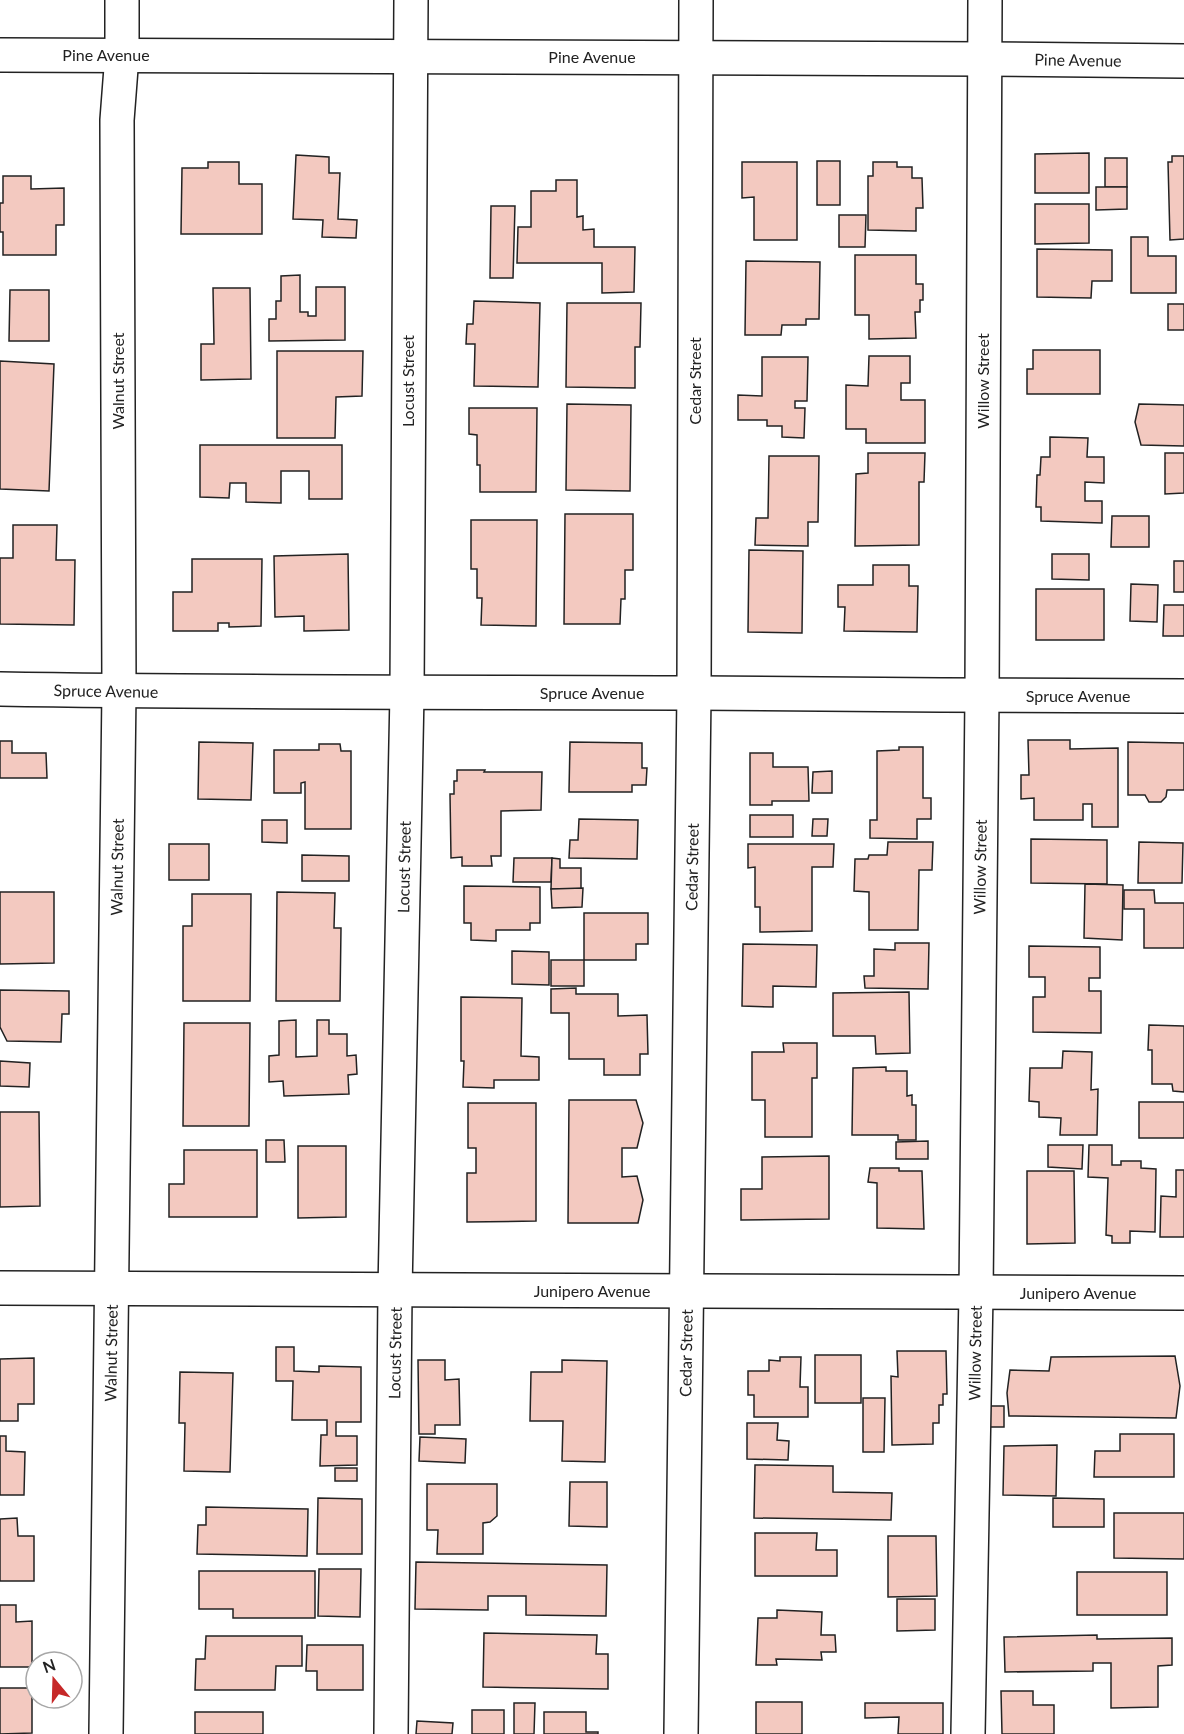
<svg xmlns="http://www.w3.org/2000/svg" width="1184" height="1734" font-family="Lato,sans-serif">
	<rect width="100%" height="100%" fill="#fff"/>
	<g fill="#f3c9c0" stroke="#222" stroke-width="1.5">
		<polygon points="1089,153 1089,193 1035,193 1035,154"/>
		<polygon points="296,155 329,157 329,173 340,173 338,219 357,220 356,238 322,237 323,220 293,219"/>
		<polygon points="1172,156 1184,156 1184,239 1170,240 1168,162 1172,162"/>
		<rect x="1105" y="158" width="22" height="29"/>
		<rect x="817" y="161" width="23" height="44"/>
		<polygon points="208,162 239,162 239,184 262,184 262,234 181,234 182,168 208,168"/>
		<polygon points="742,162 797,162 797,240 754,240 754,197 742,198"/>
		<polygon points="873,162 897,162 897,167 912,167 912,178 922,178 923,208 916,208 916,231 868,230 868,176 873,176"/>
		<polygon points="3,176 31,176 31,189 64,188 64,225 56,225 56,255 3,255 3,232 0,232 0,203 3,203"/>
		<polygon points="556,180 577,180 577,217 583,216 583,230 594,229 594,247 635,247 634,292 602,293 602,263 517,263 518,227 531,227 531,191 556,191"/>
		<polygon points="1096,187 1127,187 1127,209 1096,210"/>
		<polygon points="1035,204 1089,204 1089,243 1035,244"/>
		<polygon points="491,206 515,206 513,278 490,278"/>
		<polygon points="839,215 866,215 865,247 839,247"/>
		<polygon points="1131,237 1148,237 1148,256 1176,256 1176,293 1131,293"/>
		<polygon points="1037,249 1112,250 1112,281 1092,281 1091,298 1037,297"/>
		<polygon points="855,255 916,255 916,284 923,284 923,300 920,300 920,312 915,312 916,338 869,339 869,315 855,315"/>
		<polygon points="746,261 820,262 819,319 806,319 806,325 782,325 781,335 745,335"/>
		<polygon points="300,275 300,312 308,312 308,316 316,316 316,287 345,287 345,340 269,341 269,319 276,319 276,301 281,301 281,276"/>
		<polygon points="213,288 250,288 251,379 201,380 201,344 214,344"/>
		<polygon points="10,290 49,290 49,341 9,341"/>
		<polygon points="474,301 540,303 538,387 474,386 475,344 466,344 467,324 473,324"/>
		<polygon points="567,303 641,303 640,347 635,347 635,388 566,387"/>
		<rect x="1168" y="304" width="16" height="26"/>
		<polygon points="1033,350 1100,350 1100,394 1027,394 1027,369 1033,369"/>
		<polygon points="277,351 363,351 362,396 336,397 335,438 277,438"/>
		<polygon points="869,356 910,356 910,383 901,383 901,400 925,400 925,443 866,443 866,429 846,429 846,385 868,386"/>
		<polygon points="762,357 808,357 807,401 795,401 795,408 805,408 804,438 782,437 782,426 767,426 767,420 738,420 738,395 762,396"/>
		<polygon points="0,361 54,364 49,491 0,489"/>
		<polygon points="567,404 631,405 630,491 566,490"/>
		<polygon points="1139,404 1184,405 1184,446 1141,445 1135,422"/>
		<polygon points="469,408 537,408 536,492 480,492 480,465 477,465 477,435 469,434"/>
		<polygon points="1050,437 1088,438 1087,457 1104,457 1104,483 1085,482 1085,501 1102,501 1102,523 1041,521 1041,507 1036,507 1037,475 1040,475 1041,457 1050,457"/>
		<polygon points="200,445 342,445 342,499 309,499 309,471 281,471 281,503 246,502 246,483 230,483 229,498 200,497"/>
		<polygon points="868,453 925,453 924,482 919,482 919,545 855,546 856,474 868,473"/>
		<polygon points="1165,453 1184,453 1184,493 1165,494"/>
		<polygon points="769,456 819,456 818,522 808,522 808,546 755,545 756,518 768,518"/>
		<polygon points="565,514 633,514 633,570 625,570 625,599 621,599 620,624 564,624"/>
		<polygon points="1112,516 1149,516 1149,547 1111,547"/>
		<polygon points="471,520 537,520 536,626 481,625 482,598 477,598 477,569 471,569"/>
		<polygon points="13,525 57,525 56,560 75,560 74,625 0,624 0,558 13,558"/>
		<polygon points="749,550 803,551 802,633 748,632"/>
		<polygon points="348,554 349,630 304,631 304,616 275,617 274,556"/>
		<polygon points="1052,554 1089,554 1089,580 1052,579"/>
		<polygon points="192,559 262,559 261,626 229,627 229,623 218,623 218,631 173,631 173,592 192,592"/>
		<rect x="1174" y="561" width="10" height="31"/>
		<polygon points="873,565 909,565 909,586 918,586 917,632 844,631 845,607 838,607 838,585 873,585"/>
		<polygon points="1131,584 1158,585 1157,622 1130,621"/>
		<rect x="1036" y="589" width="68" height="51"/>
		<polygon points="1164,605 1184,605 1184,636 1163,636"/>
		<polygon points="1028,740 1070,740 1070,749 1118,748 1118,827 1092,827 1092,804 1083,804 1083,820 1034,820 1034,798 1021,799 1021,775 1029,775"/>
		<polygon points="0,741 12,741 12,753 46,753 47,778 0,778"/>
		<polygon points="199,742 253,743 251,800 198,799"/>
		<polygon points="570,742 642,743 642,768 647,768 646,785 632,785 632,792 569,792"/>
		<polygon points="1128,742 1184,743 1184,790 1167,790 1166,797 1161,802 1149,802 1145,795 1128,795"/>
		<polygon points="319,744 340,744 341,751 351,751 351,829 305,829 305,782 301,783 301,793 274,793 274,750 319,750"/>
		<polygon points="899,747 923,747 923,798 931,798 931,819 917,819 917,839 870,838 870,820 877,820 877,751 899,750"/>
		<polygon points="750,753 773,753 773,767 808,767 809,801 772,801 772,805 750,805"/>
		<polygon points="457,770 485,770 484,772 542,772 541,810 501,811 501,856 491,856 492,866 462,866 462,857 451,858 450,794 454,794 454,781 457,781"/>
		<polygon points="832,771 832,793 812,793 813,772"/>
		<rect x="750" y="815" width="43" height="22"/>
		<polygon points="579,819 638,820 637,859 569,858 570,840 578,840"/>
		<polygon points="813,819 828,819 827,836 812,836"/>
		<polygon points="262,820 287,820 287,843 262,842"/>
		<polygon points="1031,839 1107,840 1107,884 1031,883"/>
		<polygon points="888,842 933,842 932,870 919,870 918,930 869,930 869,892 854,891 855,859 868,859 869,855 887,855"/>
		<polygon points="1139,842 1183,843 1182,883 1138,883"/>
		<rect x="169" y="844" width="40" height="36"/>
		<polygon points="748,844 834,844 833,867 812,867 812,931 760,932 760,907 755,907 755,867 748,868"/>
		<polygon points="302,855 349,856 349,881 302,881"/>
		<polygon points="514,858 552,858 551,882 513,882"/>
		<polygon points="552,858 560,859 560,868 581,868 581,889 551,889"/>
		<polygon points="1085,884 1123,885 1122,940 1084,938"/>
		<polygon points="464,886 540,887 540,923 530,923 530,930 496,930 496,941 471,940 471,923 464,923"/>
		<polygon points="583,888 582,907 552,908 551,889"/>
		<polygon points="1124,890 1154,890 1155,903 1184,903 1184,948 1144,948 1144,909 1124,909"/>
		<polygon points="0,892 54,892 54,963 0,964"/>
		<polygon points="277,892 335,893 334,928 341,928 340,1001 276,1001"/>
		<polygon points="192,894 251,894 250,1001 183,1001 183,926 192,926"/>
		<polygon points="584,913 648,913 648,944 636,944 636,960 584,960"/>
		<polygon points="895,943 929,943 928,989 865,988 864,976 874,976 874,949 895,950"/>
		<polygon points="743,944 817,945 816,987 773,986 773,1007 742,1006"/>
		<polygon points="1029,946 1100,947 1100,978 1089,978 1089,991 1101,991 1101,1033 1033,1032 1033,997 1045,997 1045,977 1029,977"/>
		<polygon points="512,951 549,952 549,985 512,984"/>
		<rect x="551" y="960" width="33" height="26"/>
		<polygon points="576,988 576,994 618,994 618,1016 647,1015 648,1054 640,1054 640,1075 604,1075 604,1059 569,1059 569,1013 551,1013 551,989"/>
		<polygon points="0,990 69,991 69,1014 62,1014 61,1042 7,1041 0,1027"/>
		<polygon points="909,992 910,1053 876,1054 875,1036 833,1036 833,993"/>
		<polygon points="461,997 522,998 521,1056 539,1057 539,1080 494,1080 494,1088 463,1087 464,1061 461,1061"/>
		<polygon points="296,1020 296,1057 317,1056 317,1020 329,1020 329,1034 347,1034 347,1056 356,1055 357,1074 348,1075 349,1094 284,1096 283,1081 269,1082 269,1056 279,1055 279,1021"/>
		<polygon points="184,1023 250,1023 249,1126 183,1126"/>
		<polygon points="1149,1025 1184,1026 1184,1092 1173,1091 1172,1084 1152,1084 1152,1050 1148,1050"/>
		<polygon points="783,1043 817,1043 817,1078 812,1078 812,1137 765,1137 765,1100 752,1100 752,1052 784,1052"/>
		<polygon points="1063,1051 1092,1052 1091,1090 1098,1089 1097,1135 1060,1135 1061,1118 1039,1117 1039,1102 1029,1101 1030,1068 1062,1068"/>
		<polygon points="0,1061 30,1063 29,1087 0,1086"/>
		<polygon points="886,1067 886,1071 907,1071 907,1096 912,1095 912,1105 916,1105 916,1140 898,1140 898,1135 852,1135 853,1068"/>
		<polygon points="569,1100 636,1100 643,1123 637,1148 622,1148 622,1177 637,1176 643,1200 638,1223 568,1223"/>
		<rect x="1139" y="1102" width="45" height="36"/>
		<polygon points="468,1103 536,1103 536,1221 467,1222 467,1173 476,1173 476,1148 468,1148"/>
		<polygon points="0,1112 39,1112 40,1206 0,1207"/>
		<polygon points="266,1140 284,1140 285,1162 266,1162"/>
		<polygon points="928,1141 928,1159 896,1159 896,1142"/>
		<polygon points="1048,1145 1083,1145 1082,1169 1048,1167"/>
		<polygon points="1089,1145 1112,1145 1112,1165 1121,1165 1121,1161 1141,1161 1141,1168 1156,1169 1155,1232 1130,1231 1130,1243 1112,1243 1112,1236 1106,1235 1108,1178 1088,1177"/>
		<polygon points="298,1146 346,1146 346,1217 298,1218"/>
		<polygon points="184,1150 257,1150 257,1217 169,1217 169,1184 184,1184"/>
		<polygon points="829,1156 829,1219 741,1220 741,1189 762,1189 762,1157"/>
		<polygon points="870,1168 899,1168 899,1171 922,1171 924,1229 877,1228 877,1183 868,1182"/>
		<polygon points="1176,1170 1184,1170 1184,1237 1160,1237 1161,1196 1176,1197"/>
		<polygon points="1027,1171 1074,1171 1075,1243 1027,1244"/>
		<polygon points="276,1347 294,1347 294,1371 319,1372 319,1366 361,1367 361,1422 336,1422 336,1436 357,1436 357,1465 320,1466 321,1435 327,1435 327,1420 292,1420 293,1381 276,1381"/>
		<polygon points="897,1351 946,1351 947,1394 943,1394 943,1405 939,1405 939,1423 933,1423 933,1444 892,1445 891,1376 898,1377"/>
		<rect x="815" y="1355" width="46" height="48"/>
		<polygon points="1175,1356 1180,1386 1176,1418 1009,1416 1007,1393 1010,1370 1049,1371 1051,1357"/>
		<polygon points="780,1357 801,1357 800,1387 808,1387 808,1417 754,1417 754,1395 748,1395 748,1371 769,1371 769,1360 780,1361"/>
		<polygon points="34,1358 34,1404 18,1404 18,1421 0,1421 0,1359"/>
		<polygon points="418,1360 445,1360 445,1380 459,1379 460,1425 435,1425 435,1434 419,1434"/>
		<polygon points="562,1360 607,1361 605,1462 562,1461 563,1421 530,1421 531,1372 562,1372"/>
		<polygon points="180,1372 233,1373 230,1472 184,1471 185,1423 179,1423"/>
		<polygon points="863,1398 885,1398 884,1452 863,1452"/>
		<polygon points="985,1406 1004,1406 1004,1427 986,1427"/>
		<polygon points="747,1423 778,1423 777,1440 789,1441 788,1460 747,1459"/>
		<polygon points="1120,1434 1174,1434 1174,1477 1094,1477 1095,1451 1120,1451"/>
		<polygon points="0,1436 6,1436 6,1451 25,1452 24,1495 0,1495"/>
		<polygon points="420,1437 466,1439 465,1463 419,1461"/>
		<polygon points="1057,1445 1056,1496 1003,1495 1004,1446"/>
		<polygon points="755,1465 833,1466 833,1492 892,1493 891,1520 754,1518"/>
		<rect x="335" y="1468" width="22" height="13"/>
		<polygon points="570,1482 607,1482 607,1527 569,1526"/>
		<polygon points="427,1484 497,1484 497,1516 490,1522 483,1523 483,1554 437,1554 438,1530 427,1530"/>
		<polygon points="318,1498 362,1499 362,1554 317,1554"/>
		<polygon points="1053,1498 1104,1499 1104,1527 1053,1527"/>
		<polygon points="206,1507 308,1509 307,1556 197,1554 198,1525 206,1525"/>
		<polygon points="1114,1513 1184,1513 1184,1559 1114,1558"/>
		<polygon points="17,1518 18,1536 34,1536 34,1581 0,1581 0,1519"/>
		<polygon points="755,1533 817,1533 816,1550 837,1550 837,1576 755,1576"/>
		<polygon points="888,1536 936,1536 937,1596 888,1597"/>
		<polygon points="416,1562 607,1565 606,1616 526,1615 526,1596 488,1596 488,1610 415,1609"/>
		<polygon points="319,1569 361,1569 360,1617 318,1616"/>
		<polygon points="199,1571 315,1571 315,1618 233,1618 233,1609 199,1609"/>
		<rect x="1077" y="1572" width="90" height="43"/>
		<polygon points="897,1599 935,1599 935,1630 897,1631"/>
		<polygon points="0,1605 16,1605 16,1622 32,1621 32,1667 0,1667"/>
		<polygon points="777,1610 822,1612 821,1635 835,1635 836,1652 821,1652 822,1660 776,1659 777,1665 756,1665 758,1618 777,1618"/>
		<polygon points="484,1633 597,1635 596,1654 608,1654 608,1689 483,1687"/>
		<polygon points="1097,1635 1097,1639 1172,1638 1172,1665 1158,1666 1158,1707 1111,1708 1111,1663 1093,1663 1093,1671 1005,1672 1004,1637"/>
		<polygon points="206,1636 302,1636 302,1666 276,1666 275,1690 195,1690 196,1659 205,1659"/>
		<polygon points="307,1645 363,1645 363,1690 317,1690 317,1671 306,1671"/>
		<polygon points="0,1688 32,1688 32,1733 0,1734"/>
		<polygon points="1001,1691 1033,1691 1033,1705 1054,1705 1054,1734 1002,1734"/>
		<rect x="756" y="1702" width="46" height="32"/>
		<polygon points="514,1703 535,1703 534,1734 514,1734"/>
		<polygon points="865,1703 943,1703 943,1734 898,1734 899,1717 865,1718"/>
		<rect x="472" y="1710" width="32" height="24"/>
		<rect x="195" y="1712" width="68" height="22"/>
		<polygon points="544,1712 586,1712 586,1732 598,1732 598,1734 544,1734"/>
		<polygon points="417,1721 453,1723 452,1734 416,1734"/>
	</g>
	<g fill="none" stroke-linecap="round" stroke-linejoin="round">
		<g stroke="#222" stroke-width="36">
			<g id="street">
				<path d="M0,689C232,693 464,692 696,693C859,694 1021,696 1184,696"/>
				<polyline points="0,1288 1184,1293"/>
				<polyline points="106,1734 119,691 117,120 122,55 122,0"/>
				<polyline points="391,1734 395,1291 407,693 411,0"/>
				<polyline points="681,1734 694,693 696,0"/>
				<polyline points="968,1734 976,1293 982,696 985,0"/>
			</g>
		</g>
		<g stroke="#222" stroke-width="36">
			<polyline id="secondary" points="0,55 984,59 1184,61"/>
		</g>
		<use href="#street" stroke="#fff" stroke-width="33"/>
		<use href="#secondary" stroke="#fff" stroke-width="33"/>
	</g>
	<g text-anchor="middle" stroke-width="4.5" stroke-linejoin="round" paint-order="stroke">
		<g font-size="16" fill="#222" stroke="#fff">
			<text x="106" y="61">Pine Avenue</text>
			<text x="592" y="63">Pine Avenue</text>
			<text transform="translate(1078 60) rotate(1)" y="6">Pine Avenue</text>
			<text transform="translate(118 381) rotate(-90)" y="6">Walnut Street</text>
			<text transform="translate(408 381) rotate(-90)" y="6">Locust Street</text>
			<text transform="translate(695 381) rotate(-90)" y="6">Cedar Street</text>
			<text transform="translate(983 381) rotate(-90)" y="6">Willow Street</text>
			<text transform="translate(106 691) rotate(1)" y="6">Spruce Avenue</text>
			<text x="592" y="699">Spruce Avenue</text>
			<text x="1078" y="702">Spruce Avenue</text>
			<text transform="translate(117 867) rotate(-89)" y="6">Walnut Street</text>
			<text transform="translate(404 867) rotate(-89)" y="6">Locust Street</text>
			<text transform="translate(692 867) rotate(-89)" y="6">Cedar Street</text>
			<text transform="translate(980 867) rotate(-89)" y="6">Willow Street</text>
			<text x="592" y="1297">Junipero Avenue</text>
			<text x="1078" y="1299">Junipero Avenue</text>
			<text transform="translate(111 1353) rotate(-89)" y="6">Walnut Street</text>
			<text transform="translate(395 1353) rotate(-89)" y="6">Locust Street</text>
			<text transform="translate(686 1353) rotate(-89)" y="6">Cedar Street</text>
			<text transform="translate(975 1353) rotate(-89)" y="6">Willow Street</text>
		</g>
	</g>
	<g transform="translate(54 1680) rotate(341)"><circle r="28" fill="#ffffff" stroke="#a7a7a7" stroke-width="1.5"/>
	<path d="M0-4.5L10 22L0 15L-10 22Z" fill="#c62828"/>
	<text y="-9" font-size="16" font-weight="bold" text-anchor="middle" fill="#222222">N</text>
	</g>
</svg>
